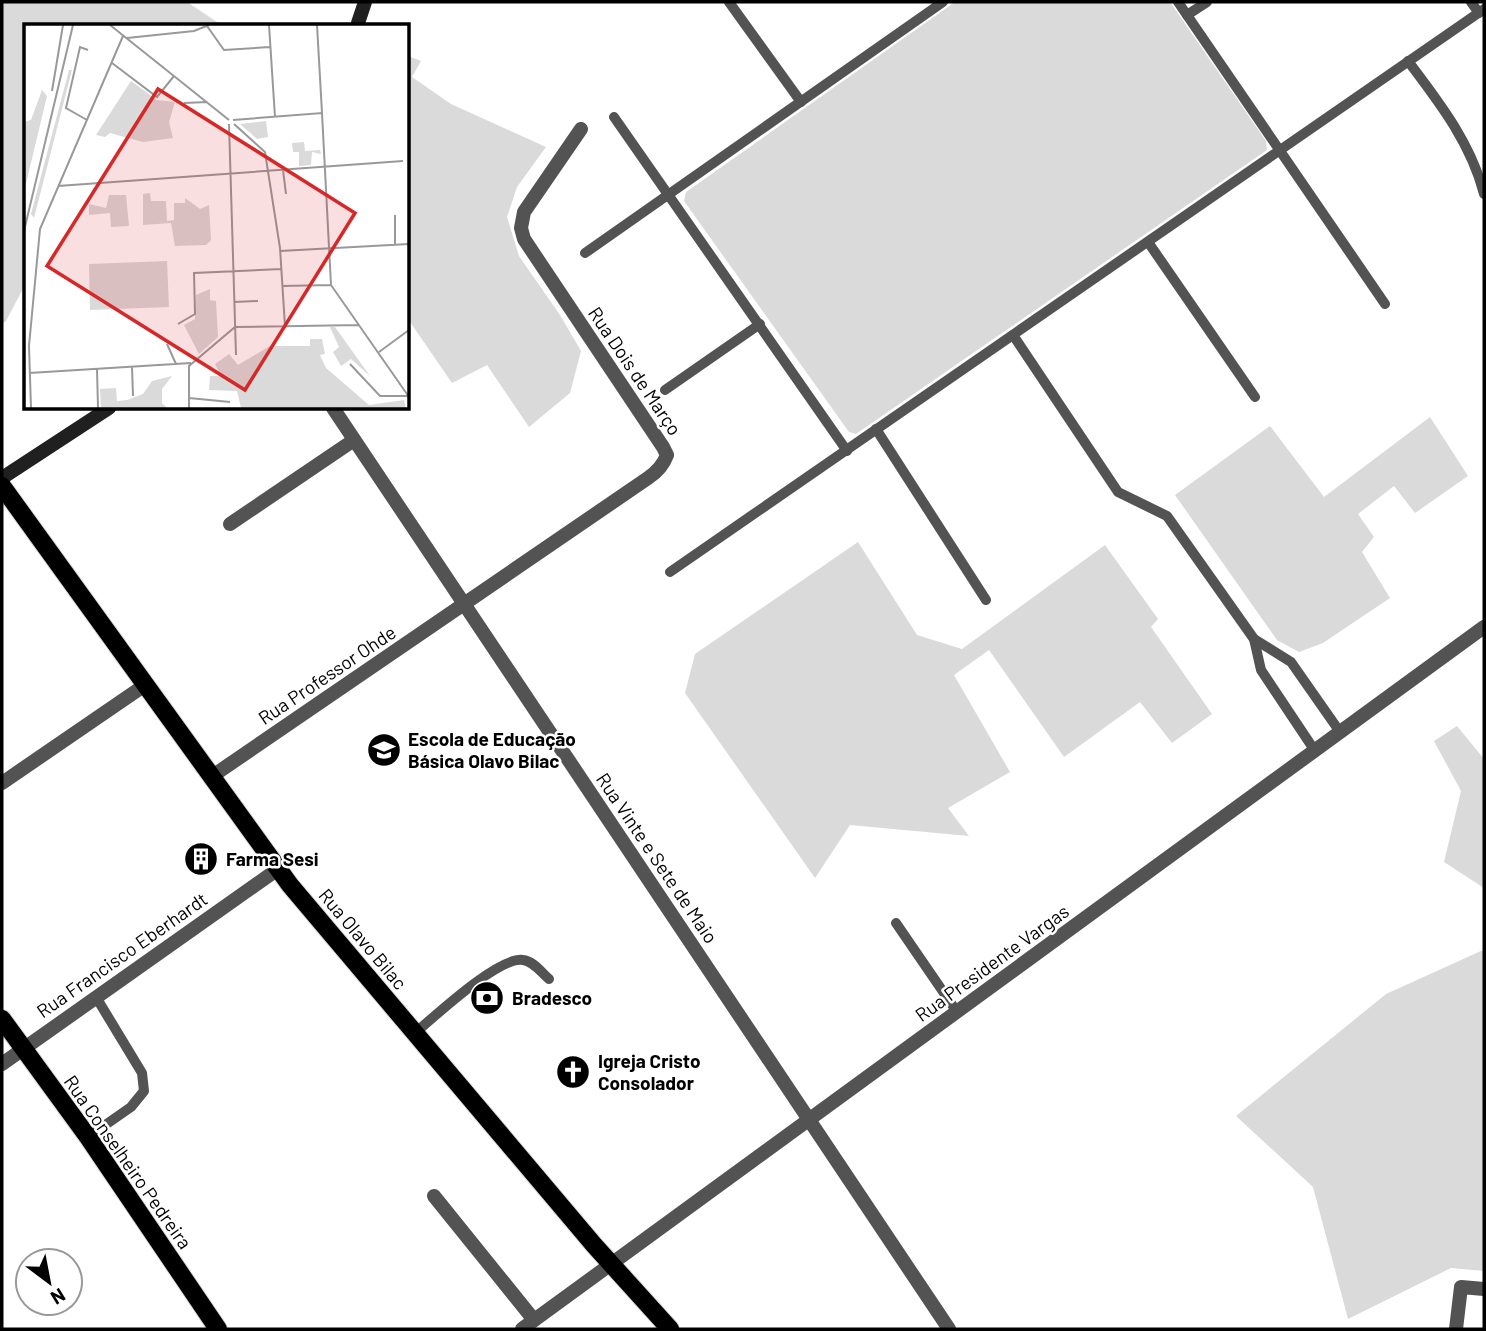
<svg xmlns="http://www.w3.org/2000/svg" width="1486" height="1331" font-family="Barlow,sans-serif">
	<rect width="100%" height="100%" fill="#fff"/>
	<g fill="#dadada">
		<polygon points="2,2 187,2 223,26 26,26 26,283 6,321 2,324"/>
		<polygon points="955,2 1170,2 1266,141 1267,150 856,434 849,432 684,201 686,192"/>
		<polygon points="408,56 421,61 412,77 451,104 546,147 517,187 507,217 519,256 560,315 581,351 570,393 529,427 487,365 452,383 408,319"/>
		<polygon points="1430,417 1468,476 1415,513 1394,486 1358,514 1374,537 1362,552 1390,598 1323,643 1299,652 1277,640 1175,495 1270,426 1324,497"/>
		<polygon points="858,542 917,635 962,649 1105,545 1158,619 1151,627 1212,714 1172,743 1140,702 1064,757 989,650 954,675 1010,772 948,808 969,836 850,825 815,878 685,693 695,654"/>
		<polygon points="1457,726 1484,759 1484,888 1444,862 1461,791 1434,741"/>
		<polygon points="1481,951 1484,951 1484,1271 1451,1268 1348,1319 1313,1187 1236,1116 1386,994"/>
	</g>
	<g fill="none" stroke-linecap="round" stroke-linejoin="round">
		<g stroke="#dbdbdb" stroke-width="20">
			<g id="primary">
				<polyline points="2,486 290,885 594,1245 670,1329"/>
				<polyline points="2,1019 88,1137 218,1329"/>
			</g>
		</g>
		<g stroke="#535353" stroke-width="10">
			<polyline points="729,2 801,102"/>
			<polyline points="1178,2 1385,304"/>
			<polyline points="1471,2 1479,13"/>
			<polyline points="1187,15 1207,2"/>
			<path d="M1408,61C1439,102 1471,143 1484,194"/>
			<polyline points="614,117 847,451"/>
			<polyline points="1148,242 1255,397"/>
			<polyline points="585,253 943,2"/>
			<polyline points="1013,335 1118,492 1167,516 1254,639 1261,670 1315,751"/>
			<polyline points="665,390 760,324"/>
			<polyline points="876,429 986,600"/>
			<polyline points="670,572 1484,9"/>
			<polyline points="1254,639 1291,662 1340,732"/>
			<polyline points="896,923 957,1012"/>
			<path d="M415,1033C434,1017 499,956 523,960C533,961 541,972 549,979"/>
			<polyline points="88,1137 131,1107 144,1091 142,1073 96,997"/>
		</g>
		<g stroke="#535353" stroke-width="14">
			<polyline points="333,408 949,1329"/>
			<polyline points="230,524 354,440"/>
			<path d="M211,777L648,478C657,472 663,466 667,455L663,447L524,239L521,228L524,212L581,129"/>
			<polyline points="2,783 145,685"/>
			<polyline points="2,1064 278,869"/>
			<polyline points="434,1196 534,1320"/>
			<polyline points="1456,1329 1461,1287 1484,1289"/>
		</g>
		<polyline stroke="#535353" stroke-width="14" points="522,1329 1484,627"/>
		<g stroke="#202020" stroke-width="14">
			<polyline points="357,26 365,2"/>
			<polyline points="2,478 109,408"/>
		</g>
		<use href="#primary" stroke="#000" stroke-width="18"/>
	</g>
	<defs>
		<g id="school-disc" transform="scale(1.75)"><circle r="9.5" fill="#000" stroke="#fff"/><path d="M0-5L7-2L0 1L-7-2ZM-4 1L0 2.5L4 1V4Q0 6-4 4Z" fill="#fff"/></g>
		<g id="building-disc" transform="scale(1.75)"><circle r="9.5" fill="#000" stroke="#fff"/><path d="M-4-6H4V6H1V3H-1V6H-4ZM-2.5-4.3h1.7v1.8h-1.7ZM.8-4.3h1.7v1.8H.8ZM-2.5-1h1.7V.8h-1.7ZM.8-1h1.7V.8H.8Z" fill="#fff"/></g>
		<g id="bank-disc" transform="scale(1.75)"><circle r="9.5" fill="#000" stroke="#fff"/><path d="M-6-4H6V4H-6ZM0-2.3a2.3 2.3 0 1 0 0 4.6a2.3 2.3 0 1 0 0-4.6Z" fill="#fff"/></g>
		<g id="church-disc" transform="scale(1.75)"><circle r="9.5" fill="#000" stroke="#fff"/><path d="M-1.2-6h2.4v3.5h3.3v2.4h-3.3V6h-2.4V-.1h-3.3v-2.4h3.3Z" fill="#fff"/></g>
	</defs>
	<g fill-rule="evenodd">
		<use href="#school-disc" x="384" y="750"/>
		<use href="#building-disc" x="201" y="859"/>
		<use href="#bank-disc" x="487" y="998"/>
		<use href="#church-disc" x="573" y="1072"/>
	</g>
	<g text-anchor="middle" stroke-width="5" stroke-linejoin="round" paint-order="stroke">
		<g font-size="19" fill="#000" stroke="#fff">
			<text transform="translate(635 371) rotate(56)" y="7">Rua Dois de Março</text>
			<text transform="translate(327 675) rotate(-34)" y="7">Rua Professor Ohde</text>
			<text transform="translate(657 858) rotate(56)" y="7">Rua Vinte e Sete de Maio</text>
			<text transform="translate(363 939) rotate(50)" y="7">Rua Olavo Bilac</text>
			<text transform="translate(122 955) rotate(-35)" y="7">Rua Francisco Eberhardt</text>
			<text transform="translate(992 963) rotate(-36)" y="7">Rua Presidente Vargas</text>
			<text transform="translate(128 1162) rotate(55)" y="7">Rua Conselheiro Pedreira</text>
		</g>
		<g font-size="19" font-weight="bold" fill="#000" stroke="#fff" text-anchor="start">
			<text x="408" y="746">Escola de Educação<tspan x="408" dy="22">Básica Olavo Bilac</tspan></text>
			<text x="226" y="866">Farma Sesi</text>
			<text x="512" y="1005">Bradesco</text>
			<text x="598" y="1068">Igreja Cristo<tspan x="598" dy="22">Consolador</tspan></text>
		</g>
	</g>
	<g transform="translate(24 24)">
		<rect width="385" height="385" fill="#fff"/>
		<path d="M45,46H48L10,194L7,190ZM107,57L133,76L151,78L145,98L149,114L119,118L86,109L81,113L72,111ZM18,66L23,72L0,168V98L7,96ZM242,97L244,113L233,115L216,100ZM280,118L281,127L296,126L297,130L288,128L287,141L275,142V128H269L268,119ZM126,169L127,177H142L143,197L150,196V179H161V174L176,185L185,181L187,216L182,221L151,222L147,199L119,201V170ZM85,171H102L105,202L87,203L86,189L65,191V180L82,184ZM143,237L145,283L66,286L65,240ZM186,265V276L192,277L194,313L175,330L160,301L171,295L172,271ZM306,303H311L346,352L327,335L317,342L309,328L315,323ZM286,315H298L301,330L296,331L302,344L345,381L380,376L382,384H217L213,367L185,366L186,352H197L191,340L205,330L214,341L246,322H286ZM148,352L138,365V379L143,384H77L76,365L92,364L93,377L103,376L119,370L128,357Z" fill="#dadada"/>
		<path fill="none" stroke="#999" stroke-width="2" d="M86,1L205,96M245,1L251,93M293,1L298,89M183,2L200,26L246,23M103,14L170,7L185,1M88,39L133,73L150,52M28,67L39,1M160,79L183,78M63,96L42,84L56,23L64,26M209,96L298,89L307,261L385,373M205,100L212,331M210,100L241,128L256,224L261,302M259,146L262,170M34,162L379,137M371,191V221M0,207L49,1M256,227L385,220M258,262L307,261M210,278L234,277M154,300L171,290L170,249L257,245M143,320L152,340M355,328L385,306M326,340L356,372H385M108,343L109,372M73,345L74,384M5,349L167,339M165,374L206,378M7,384L5,322L16,205L99,12M165,384V342L211,303L335,301"/>
		<path fill="#d62828" fill-opacity="0.15" stroke="#d62828" stroke-width="3.5" d="M134,65L331,189L221,366L23,242Z"/>
		<rect width="385" height="385" fill="none" stroke="#000" stroke-width="3.5"/>
	</g>
	<rect width="1486" height="1331" fill="none" stroke="#000000" stroke-width="7"/>
	<g transform="translate(49 1282) rotate(148)"><circle r="33" fill="#ffffff" stroke="#999999" stroke-width="2"/>
	<path d="M0-5L12 26L0 18L-12 26Z" fill="#000000"/>
	<text y="-10" font-size="19" font-weight="bold" text-anchor="middle" fill="#000000">N</text>
	</g>
</svg>
